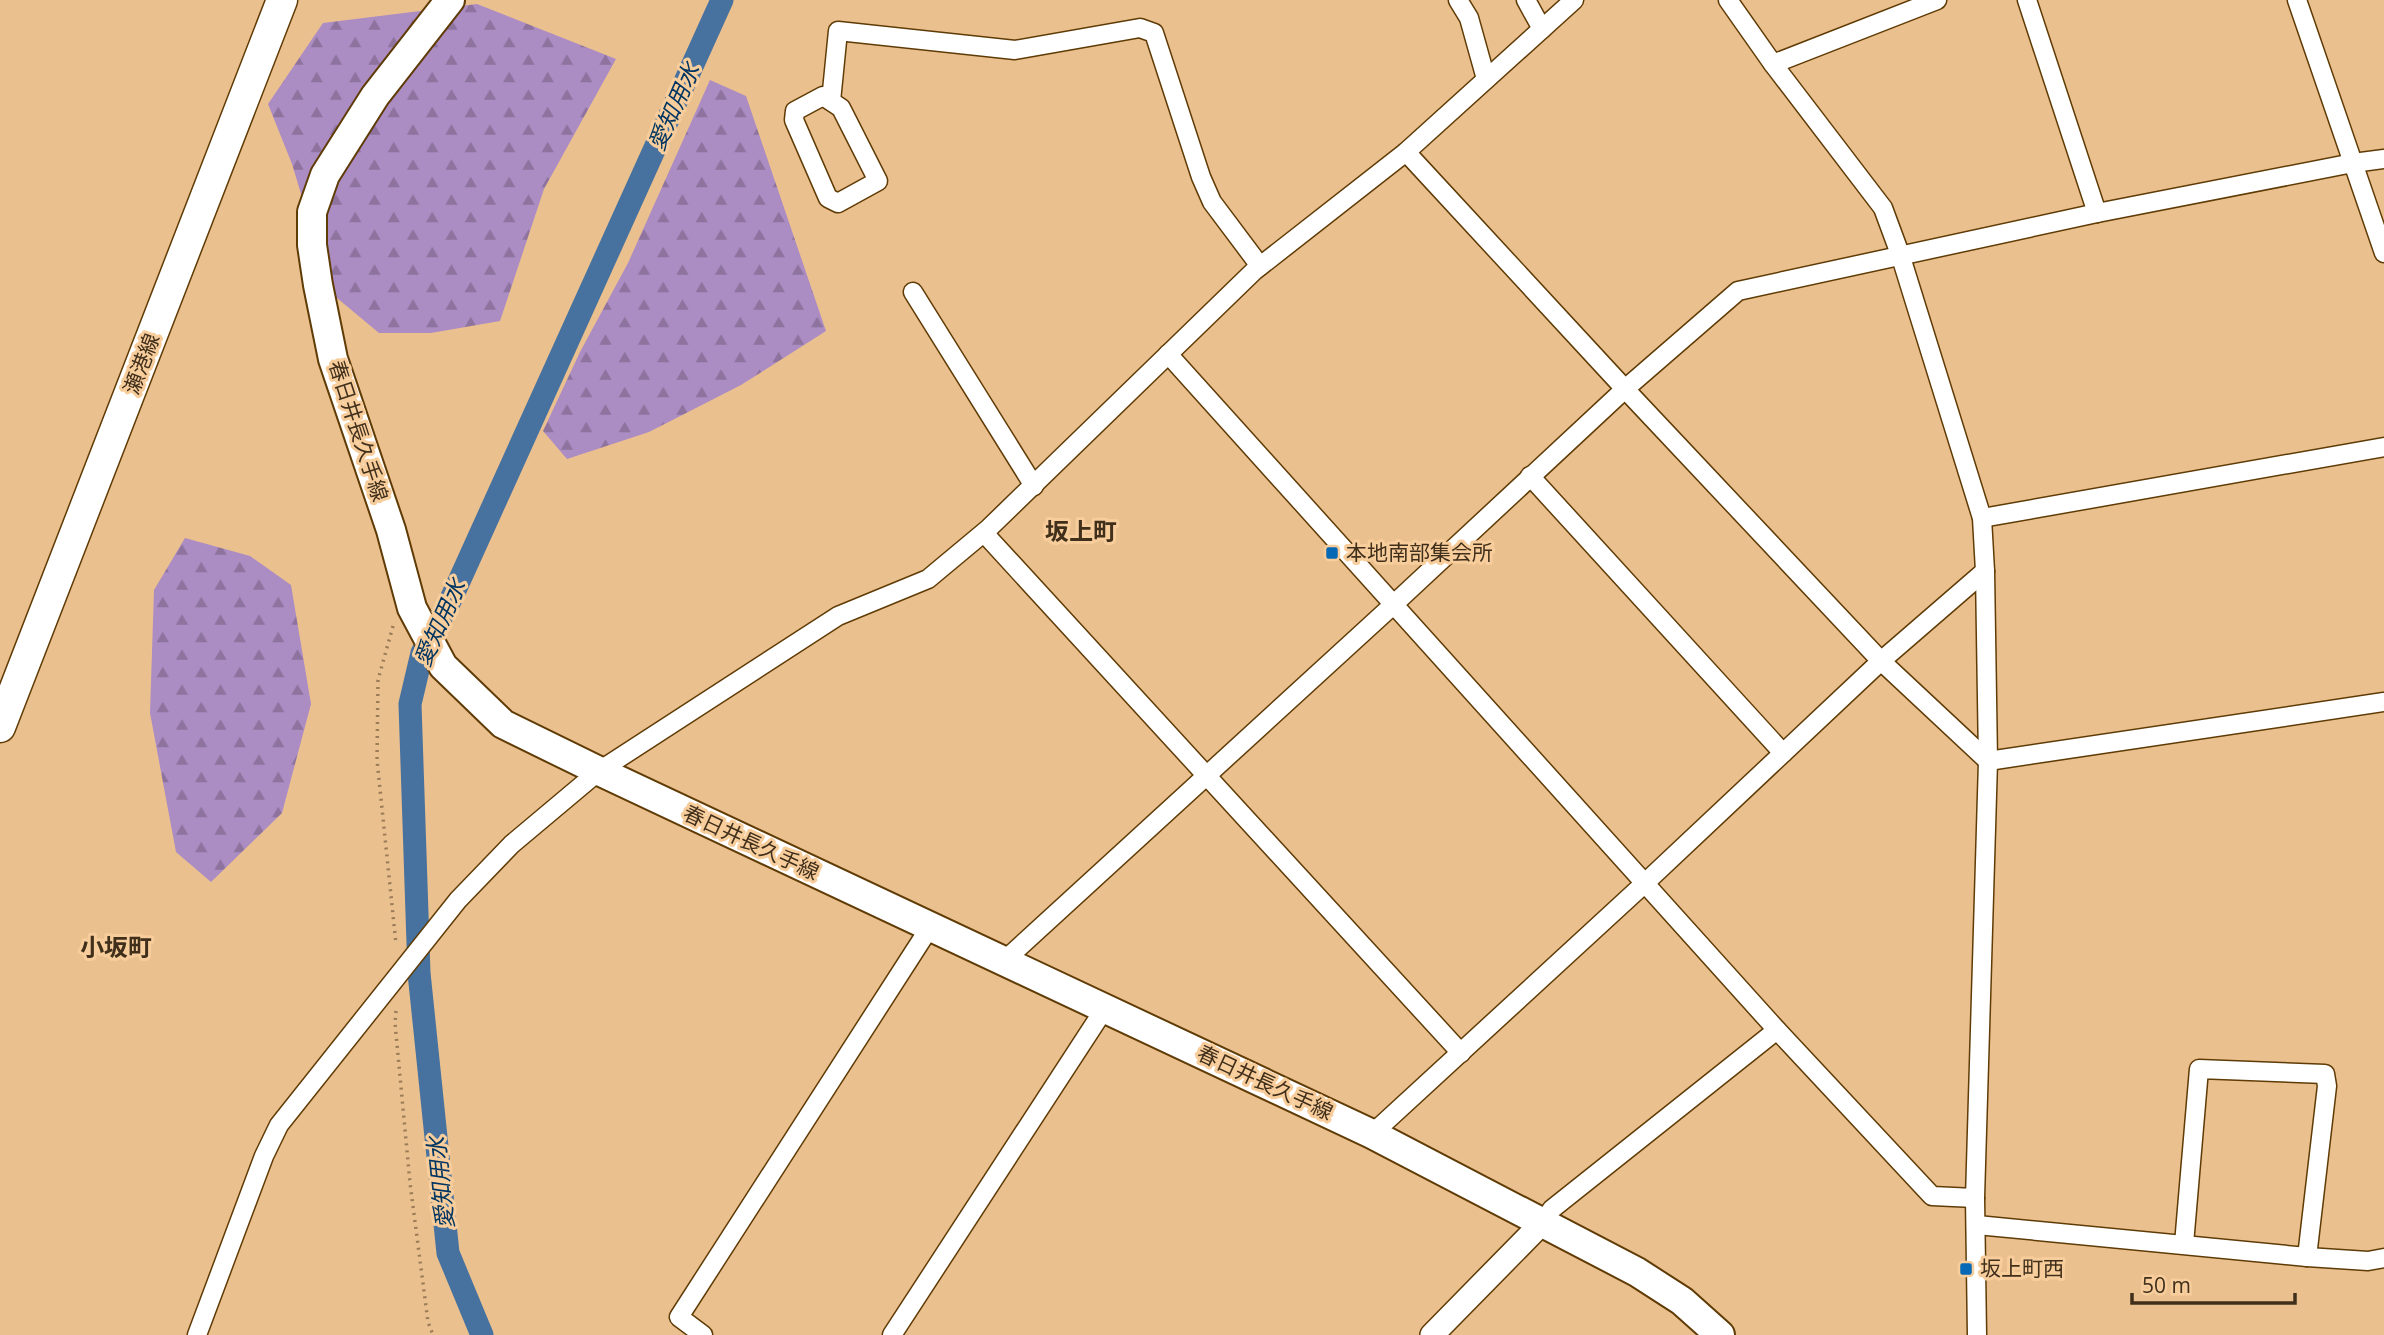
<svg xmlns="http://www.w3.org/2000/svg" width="2384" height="1335" font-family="'Open Sans','Noto Sans JP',sans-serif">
	<defs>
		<pattern id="forest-firs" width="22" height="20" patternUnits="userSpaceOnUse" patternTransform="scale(1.75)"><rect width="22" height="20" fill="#ab8cc3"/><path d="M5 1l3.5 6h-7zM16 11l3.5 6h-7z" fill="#8d739e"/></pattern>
	</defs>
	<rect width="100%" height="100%" fill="#ebc08f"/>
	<g fill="url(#forest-firs)">
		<polygon points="477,4 616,59 544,189 500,321 431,333 379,333 331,293 292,164 268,104 323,23"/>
		<polygon points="710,80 746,96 826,331 741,385 649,432 567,459 543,431 580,352 628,263"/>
		<polygon points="185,538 250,556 291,585 311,704 282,813 211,882 176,852 150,713 154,590"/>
	</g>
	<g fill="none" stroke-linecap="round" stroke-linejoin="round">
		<polyline stroke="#47729f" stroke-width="23" points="482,1335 448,1253 419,973 410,704 422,653 451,599 722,0"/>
		<g stroke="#5f3b05" stroke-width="21">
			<g id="minor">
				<polyline points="1458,0 1469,18 1486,79"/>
				<polyline points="1526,0 1542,29"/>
				<polyline points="1728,0 1773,64 1883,208 1900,254 1982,518 1985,571 1988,761 1975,1198 1977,1335"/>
				<polyline points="2027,0 2097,213"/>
				<polyline points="2297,0 2384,253"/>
				<polyline points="1773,64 1937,0"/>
				<polygon points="823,96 841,108 878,181 838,203 828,198 794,120 795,111"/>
				<polyline points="831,101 838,31 1015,50 1140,28 1154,33 1201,177 1212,202 1260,266"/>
				<polyline points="1406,152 1625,389 1881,661 1988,761"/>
				<polyline points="913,292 1034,486"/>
				<polyline points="1168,354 1777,1030 1932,1196 1975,1198"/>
				<polyline points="1530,476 1783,753"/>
				<polyline points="1982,518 2384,447"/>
				<polyline points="984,533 1461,1053"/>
				<polyline points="1988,761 2384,702"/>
				<polyline points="1004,961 1393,605 1625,389 1738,291 2097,213 2353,163 2384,159"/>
				<polyline points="1372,1134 1645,883 1881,661 1985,571"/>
				<polyline points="1542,1223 1552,1209 1777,1030"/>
				<polyline points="1977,1225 2307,1257 2368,1261 2384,1258"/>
				<polyline points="2184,1244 2199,1069 2325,1074 2327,1086 2307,1257"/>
				<polyline points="197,1335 264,1156 279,1125 458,900 512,844 599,771 838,616 928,579 988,529 1254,271 1406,152 1574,0"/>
				<polyline points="703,1335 679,1317 930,927"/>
				<polyline points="892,1335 1105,1008"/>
			</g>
		</g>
		<g stroke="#5f3b05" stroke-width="26">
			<polyline id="tertiary" points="1432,1335 1542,1223"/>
		</g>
		<g stroke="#5f3b05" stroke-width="32">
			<polyline id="primary" points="450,0 375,96 325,175 312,212 312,245 318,285 333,359 391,530 412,608 443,666 503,724 599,771 1372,1134 1637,1272 1682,1301 1720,1335"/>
		</g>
		<g stroke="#5f3b05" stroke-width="33">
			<polyline id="trunk" points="0,727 282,0"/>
		</g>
		<g stroke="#9b7c59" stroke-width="3.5" stroke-dasharray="2 5" stroke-linecap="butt">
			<polyline points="393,626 378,680 377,760 396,944"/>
			<polyline points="396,1011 395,1023 410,1183 428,1322 433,1335"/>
		</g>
		<use href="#minor" stroke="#fff" stroke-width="18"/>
		<use href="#tertiary" stroke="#fff" stroke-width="23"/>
		<use href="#primary" stroke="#fff" stroke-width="28"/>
		<use href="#trunk" stroke="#fff" stroke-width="30"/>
	</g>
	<g fill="#0769b6" stroke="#f8cd9c" stroke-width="2.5">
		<rect x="1325" y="546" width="14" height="14" rx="3.5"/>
		<rect x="1959" y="1262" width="14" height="14" rx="3.5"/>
	</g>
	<g text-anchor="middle" stroke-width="6" stroke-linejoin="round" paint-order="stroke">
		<g font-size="21" fill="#402f1b" stroke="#f8cd9c">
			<text transform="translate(142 364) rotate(-69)" y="7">瀬港線</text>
			<text transform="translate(358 431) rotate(72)" y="7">春日井長久手線</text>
			<text transform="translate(751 843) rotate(25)" y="7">春日井長久手線</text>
			<text transform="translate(1265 1083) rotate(25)" y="7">春日井長久手線</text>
		</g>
		<g font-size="21" fill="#402f1b" stroke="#f8cd9c" text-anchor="start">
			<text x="1346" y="560">本地南部集会所</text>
			<text x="1980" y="1276">坂上町西</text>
		</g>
		<g font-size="23" font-style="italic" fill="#003561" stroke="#f8cd9c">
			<text transform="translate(674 107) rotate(-66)" y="8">愛知用水</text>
			<text transform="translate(440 623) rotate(-66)" y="8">愛知用水</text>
			<text transform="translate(441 1183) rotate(-96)" y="8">愛知用水</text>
		</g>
		<g font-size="24" font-weight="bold" fill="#402f1b" stroke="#f8cd9c">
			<text x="1081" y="540">坂上町</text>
			<text x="116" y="956">小坂町</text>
		</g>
	</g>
	<path d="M2132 1293v10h163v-10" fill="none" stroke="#402f1b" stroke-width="3.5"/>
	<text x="2142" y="1293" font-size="21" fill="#402f1b" stroke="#f8cd9c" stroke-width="5" paint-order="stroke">50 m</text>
</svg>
